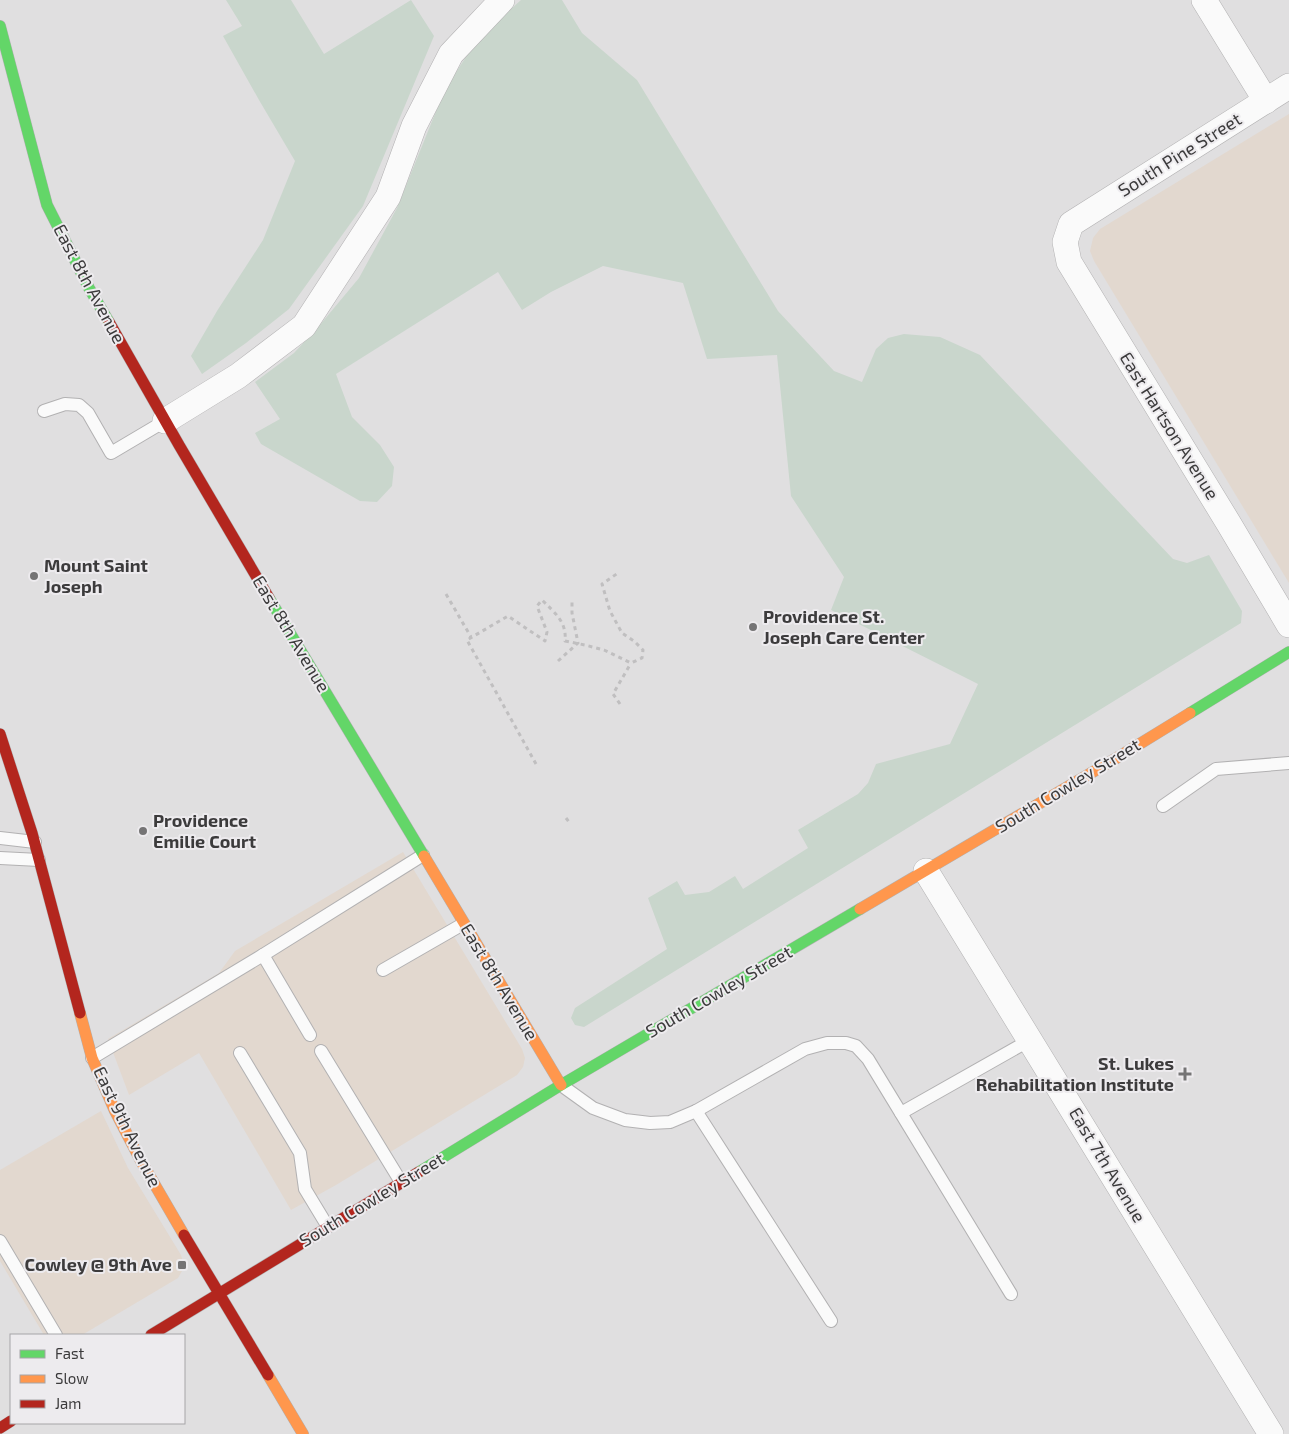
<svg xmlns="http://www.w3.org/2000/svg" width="1289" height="1434" font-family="'Exo 2',sans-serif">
	<rect width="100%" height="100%" fill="#e0dfe0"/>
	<g fill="#e2d8cf">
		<polygon points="1289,114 1289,583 1094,261 1090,251 1093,238 1100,229"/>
		<polygon points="403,852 522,1049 525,1058 523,1067 517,1075 336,1185 291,1210 199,1053 129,1095 108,1039 219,973 235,951"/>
		<polygon points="101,1111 128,1168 181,1255 183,1262 182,1271 178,1278 82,1335 44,1335 0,1261 0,1170"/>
	</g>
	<g fill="#c9d6cc">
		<polygon points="226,0 291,0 324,54 411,0 434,36 363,206 289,309 246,343 202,374 191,356 217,311 263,240 295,161 259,100 223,36 242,26"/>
		<polygon points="521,0 562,0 582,33 637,80 778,311 834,371 862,382 876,349 888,338 904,334 940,337 980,355 1173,559 1187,563 1209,555 1242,611 1241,623 584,1027 575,1025 571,1018 575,1008 667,949 648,898 677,881 685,895 709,892 735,876 743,889 808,848 798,830 858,794 868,783 876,764 950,744 978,684 831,610 844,577 791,496 777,355 707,359 683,283 603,266 551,292 522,310 498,272 336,374 352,417 380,445 394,467 392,486 377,502 360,501 261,444 255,433 280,419 255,382 294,353 319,326 359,278 397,208 445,89 477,40"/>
	</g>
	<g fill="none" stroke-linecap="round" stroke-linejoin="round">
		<g stroke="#b2b1b2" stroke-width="14">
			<g id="lane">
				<polyline points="44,411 65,404 79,405 88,413 111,453 165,421"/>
				<polyline points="1163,806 1216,769 1289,763"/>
				<polyline points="0,838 35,842"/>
				<polyline points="0,858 39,860"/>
				<polyline points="263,955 310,1035"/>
				<polyline points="383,970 463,924"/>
				<polyline points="321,1051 401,1182"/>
				<polyline points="240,1053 300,1153 305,1189 328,1227"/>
				<polyline points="92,1058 263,955 423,855"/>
				<polyline points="561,1085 593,1108 625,1120 650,1123 670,1122 696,1111 805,1049 827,1043 846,1043 856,1046 868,1059 1011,1294"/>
				<polyline points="696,1111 831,1321"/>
				<polyline points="901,1113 1030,1040"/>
				<polyline points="0,1241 56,1335"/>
			</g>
		</g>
		<g stroke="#b2b1b2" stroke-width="26">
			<g id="street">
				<polyline points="1204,0 1266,101"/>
				<polyline points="1289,86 1071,224 1065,242 1069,262 1229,524 1289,625"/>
				<polyline points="165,421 238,376 304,326 388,197 414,126 451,54 502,0"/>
				<polyline points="926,871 1271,1434"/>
			</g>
		</g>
		<g stroke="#b2b1b2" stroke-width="12">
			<g id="fast">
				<polyline points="0,26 47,205 89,288 109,322"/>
				<polyline points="269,598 424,856"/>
				<polyline points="1190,713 1289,652"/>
				<polyline points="419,1172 561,1085 860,909"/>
			</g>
		</g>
		<g stroke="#b2b1b2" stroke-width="12">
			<g id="slow">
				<polyline points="424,856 561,1085"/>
				<polyline points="860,909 1120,756 1190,713"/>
				<polyline points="80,1013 92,1058 115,1111 141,1161 184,1235"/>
				<polyline points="268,1375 303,1434"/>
			</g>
		</g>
		<g stroke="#b2b1b2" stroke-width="12">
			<g id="jam">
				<polyline points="109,322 179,445 269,598"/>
				<polyline points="0,734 32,833 80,1013"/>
				<polyline points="184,1235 268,1375"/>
				<polyline points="151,1335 419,1172"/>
				<polyline points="0,1428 11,1421"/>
			</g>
		</g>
		<g stroke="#c0bfc0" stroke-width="3" stroke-dasharray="4 4" stroke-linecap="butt">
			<polyline points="446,594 471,637"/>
			<polyline points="558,661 578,643 572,613 572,600"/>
			<polyline points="620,704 613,694 631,663"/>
			<path d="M536,764L467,640L508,616L545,641L547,632L537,606L542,600C555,613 567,622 565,641L585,645L604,650L631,663L642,658L643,650L634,641L622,633L610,611L602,584L618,573"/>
			<polyline points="566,818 569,822"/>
		</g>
		<use href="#lane" stroke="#fafafa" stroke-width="12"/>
		<use href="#street" stroke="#fafafa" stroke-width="25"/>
		<use href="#fast" stroke="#63d668" stroke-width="11"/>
		<use href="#slow" stroke="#ff974d" stroke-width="11"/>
		<use href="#jam" stroke="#b3261e" stroke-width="11"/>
	</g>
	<g fill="#757475" stroke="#edebee" stroke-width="2">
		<circle cx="34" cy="576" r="5"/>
		<circle cx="753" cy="627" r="5"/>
		<circle cx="143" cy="831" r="5"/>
		<path d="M1182.5 1066.5h5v5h5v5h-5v5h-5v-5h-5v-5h5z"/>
		<rect x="177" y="1260" width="10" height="10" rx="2.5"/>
	</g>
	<g text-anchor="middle" stroke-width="4" stroke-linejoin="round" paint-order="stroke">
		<g font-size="18" fill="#3c3b3c" stroke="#edebee">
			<text transform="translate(1180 155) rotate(-32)" y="6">South Pine Street</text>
			<text transform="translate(89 284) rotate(62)" y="6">East 8th Avenue</text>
			<text transform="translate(1169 426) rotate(58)" y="6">East Hartson Avenue</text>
			<text transform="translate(291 634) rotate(59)" y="6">East 8th Avenue</text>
			<text transform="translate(1068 786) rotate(-31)" y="6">South Cowley Street</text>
			<text transform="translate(499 982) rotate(59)" y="6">East 8th Avenue</text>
			<text transform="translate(719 992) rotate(-30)" y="6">South Cowley Street</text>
			<text transform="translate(127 1127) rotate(64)" y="6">East 9th Avenue</text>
			<text transform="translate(1107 1165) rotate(59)" y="6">East 7th Avenue</text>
			<text transform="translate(372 1200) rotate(-31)" y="6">South Cowley Street</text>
		</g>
		<g font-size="18" font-weight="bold" fill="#3c3b3c" stroke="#edebee" text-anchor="start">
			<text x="44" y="572">Mount Saint<tspan x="44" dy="21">Joseph</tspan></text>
			<text x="763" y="623">Providence St.<tspan x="763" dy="21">Joseph Care Center</tspan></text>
			<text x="153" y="827">Providence<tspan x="153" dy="21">Emilie Court</tspan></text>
			<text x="1174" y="1070" text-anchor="end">St. Lukes<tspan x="1174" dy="21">Rehabilitation Institute</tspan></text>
			<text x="172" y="1271" text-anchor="end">Cowley @ 9th Ave</text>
		</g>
	</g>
	<rect x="10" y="1334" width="175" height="90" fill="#edebee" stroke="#a6a5a7"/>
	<rect x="20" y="1350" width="25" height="8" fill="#63d668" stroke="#a6a5a7"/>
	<text x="55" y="1359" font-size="15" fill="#3c3b3c">Fast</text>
	<rect x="20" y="1375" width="25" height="8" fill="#ff974d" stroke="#a6a5a7"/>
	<text x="55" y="1384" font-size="15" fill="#3c3b3c">Slow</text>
	<rect x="20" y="1400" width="25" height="8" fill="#b3261e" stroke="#a6a5a7"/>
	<text x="55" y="1409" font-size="15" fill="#3c3b3c">Jam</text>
</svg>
